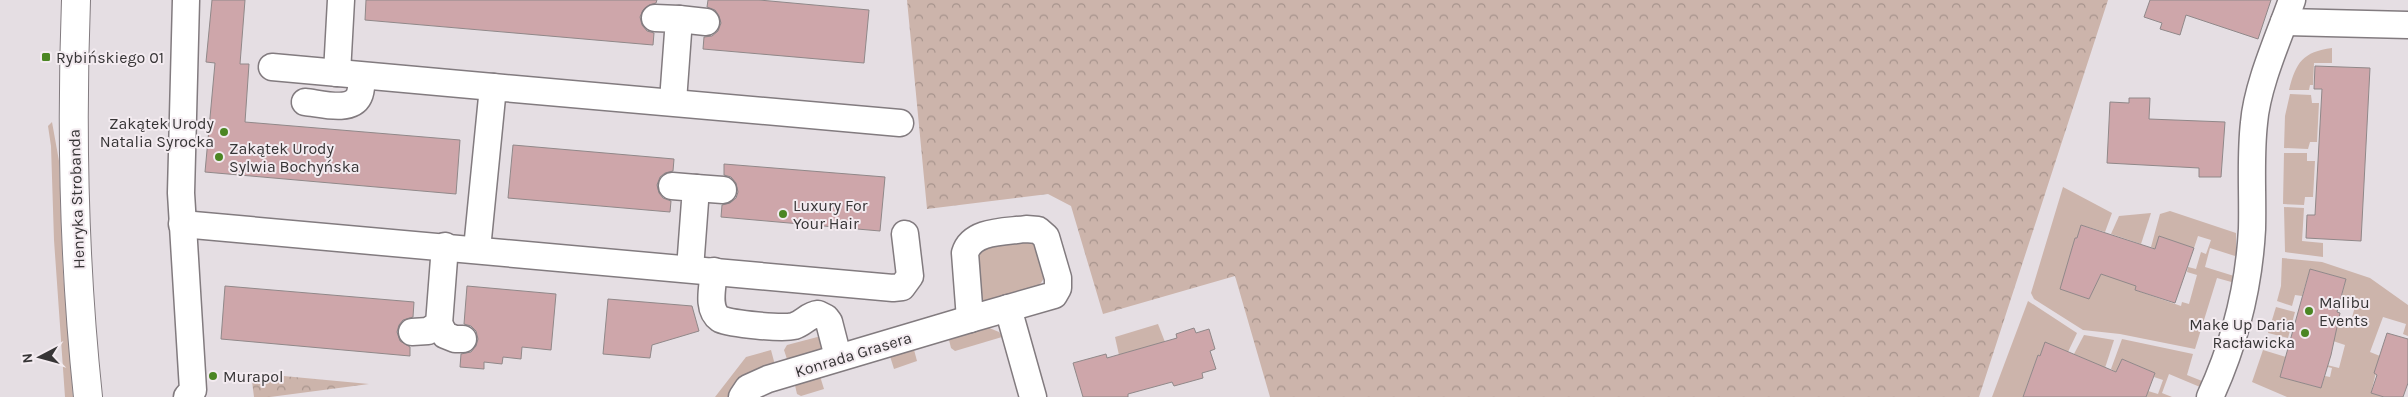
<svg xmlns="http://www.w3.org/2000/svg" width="2408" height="397" font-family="Karla,sans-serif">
	<defs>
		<pattern id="park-crowns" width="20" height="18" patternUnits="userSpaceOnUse" patternTransform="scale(1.25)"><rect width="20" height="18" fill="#ccb4ab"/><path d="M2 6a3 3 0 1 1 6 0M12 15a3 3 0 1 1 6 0" fill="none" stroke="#a6938c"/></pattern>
	</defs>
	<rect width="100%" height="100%" fill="#e5dee3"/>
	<g fill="#ccb4ab">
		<path d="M2332,48V63H2314L2313,85H2310L2309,90H2289C2296,62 2303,52 2332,48Z"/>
		<polygon points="2290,94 2311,95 2312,103 2319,103 2317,142 2310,142 2308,149 2284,148 2285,116"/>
		<polygon points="52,122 59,161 63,272 73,397 65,397 54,240 51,146 48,126"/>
		<polygon points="2284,153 2307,153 2307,161 2315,161 2313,197 2305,197 2304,205 2283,204"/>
		<polygon points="2063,187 2112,213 2105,232 2081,225 2077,238 2075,238 2061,289 2089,299 2101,274 2136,285 2135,290 2181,306 2182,302 2189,304 2197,275 2187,272 2188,267 2196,269 2201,252 2206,254 2211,240 2198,236 2194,248 2159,236 2155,249 2151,247 2160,214 2170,211 2236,233 2236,249 2240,251 2235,256 2210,248 2205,267 2234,276 2235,283 2217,278 2195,349 2120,334 2083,330 2034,299 2031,293"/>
		<polygon points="2284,207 2304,208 2302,241 2323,243 2323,257 2285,252"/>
		<polygon points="2151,213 2141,244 2111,234 2119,216"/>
		<polygon points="1030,241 1035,244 1045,277 1036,290 984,304 980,300 978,253 988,245"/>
		<polygon points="2282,258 2322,262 2370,278 2408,305 2408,336 2403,334 2406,324 2383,317 2370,352 2380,356 2371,393 2384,397 2287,397 2252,382 2263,350 2286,357 2281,377 2321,388 2325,376 2330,377 2332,368 2323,366 2323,364 2339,368 2345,345 2330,340 2334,324 2349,328 2356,303 2341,299 2346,279 2310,269 2302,296 2295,295 2292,306 2277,301 2281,286"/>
		<polygon points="2028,301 2077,333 2068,352 2045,343 2040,356 2038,355 2023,397 1992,397"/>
		<polygon points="2276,307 2295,312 2288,338 2268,333"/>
		<polygon points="1158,324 1165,342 1119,355 1115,337"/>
		<polygon points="987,327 999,332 1002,337 955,351 951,348 948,336"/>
		<polygon points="825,335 821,350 788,362 784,350 787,345"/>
		<polygon points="2084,335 2114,340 2105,368 2074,354"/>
		<polygon points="2122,339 2193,354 2187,375 2202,381 2200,387 2169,374 2162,393 2172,397 2146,397 2148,391 2158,394 2163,380 2154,377 2155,373 2122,359 2116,372 2111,369"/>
		<polygon points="913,346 917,361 894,369 889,353"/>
		<polygon points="771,350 775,365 748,374 731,397 715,397 746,357"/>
		<polygon points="819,373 824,389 801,396 797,394 794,381"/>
	</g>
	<g fill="url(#park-crowns)">
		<polygon points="907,0 2108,0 1979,397 1270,397 1235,276 1103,314 1071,206 1048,194 927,209"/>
		<polygon points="251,373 369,384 270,397 254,397"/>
	</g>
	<g fill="#cea6aa" stroke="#908889">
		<polygon points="212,0 245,0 240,64 249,64 245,122 460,140 456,194 205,172 215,63 206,62"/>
		<polygon points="366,0 657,0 656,3 649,5 643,10 640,17 642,25 647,31 654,33 653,45 365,20"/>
		<polygon points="708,0 759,0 869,10 864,63 703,49 704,37 712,36 718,31 721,23 719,16 715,10 707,7"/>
		<polygon points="2150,0 2271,0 2258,39 2186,15 2180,35 2160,29 2162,23 2144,17"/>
		<polygon points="2315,66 2370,68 2361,241 2306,238 2307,215 2315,215 2322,89 2314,89"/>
		<polygon points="2129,98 2150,98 2149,119 2225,122 2221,177 2199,177 2199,168 2107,163 2110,102 2129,103"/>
		<polygon points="513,145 674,159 673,171 665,173 660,177 657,185 659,193 663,198 671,201 670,212 508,198"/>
		<polygon points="724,164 885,177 880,231 721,217 722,205 730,203 736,198 738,192 736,183 731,177 724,175"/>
		<polygon points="2081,225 2155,249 2159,236 2194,248 2175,303 2135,290 2136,286 2101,274 2089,299 2060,289 2075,238 2077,238"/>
		<polygon points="2310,269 2346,279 2337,312 2340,313 2331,355 2321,388 2280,377"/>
		<polygon points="225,286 414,302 413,317 403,320 399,325 397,332 400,341 410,347 410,356 221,339"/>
		<polygon points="467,286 556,294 551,350 522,347 521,359 503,357 502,364 484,362 484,369 460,367 461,354 471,352 476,346 478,339 476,331 471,326 464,324"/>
		<polygon points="608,299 692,306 699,331 652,345 650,358 603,354"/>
		<polygon points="1194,328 1196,333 1209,329 1215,349 1210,351 1216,369 1202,373 1203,378 1174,386 1172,382 1128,394 1128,397 1083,397 1073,363 1106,354 1107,358 1177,338 1176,334"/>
		<polygon points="2387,333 2408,339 2408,383 2403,397 2384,397 2371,393 2377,375 2374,373"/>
		<polygon points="2045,342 2116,372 2122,359 2155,373 2146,397 2023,397 2038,355 2040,356"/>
	</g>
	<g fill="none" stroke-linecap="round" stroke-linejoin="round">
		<g stroke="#827b7f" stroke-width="29">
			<g id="street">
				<polyline points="186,0 181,193 193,390 187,397"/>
				<polyline points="655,18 679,19 673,101"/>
				<polyline points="679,19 706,22"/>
				<polyline points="2284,22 2408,25"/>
				<polyline points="272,67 493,87"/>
				<polyline points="337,73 341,0"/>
				<path d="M305,102C319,103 351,113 359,96C362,90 361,82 362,76"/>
				<polyline points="672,186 696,188 690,269"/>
				<polyline points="696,188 723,190"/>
				<polyline points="182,224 893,288 902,287 910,276 905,234"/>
				<path d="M1026,229L1038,230L1046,237L1058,278V288L1054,295L970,319L965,253C972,230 1005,232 1026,229Z"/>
				<polyline points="477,249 493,87 900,123"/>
				<path d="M714,271C713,286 706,309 720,319C732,324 782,329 794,326C804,323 808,315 818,314L826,318L829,322L838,357"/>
				<polyline points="1008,308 1033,397"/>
				<polyline points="439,324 445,335 455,339 463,339"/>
				<polyline points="412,332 428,331 439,324 445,246"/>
				<polyline points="742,397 748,388 768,379 970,319"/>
				<path d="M2210,397C2234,345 2249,286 2252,229C2253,193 2250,158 2254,123C2257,85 2279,37 2292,0"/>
			</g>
		</g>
		<g stroke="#827b7f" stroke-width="30">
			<path id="secondary" d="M76,0C71,133 74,265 88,397"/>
		</g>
		<use href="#street" stroke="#fff" stroke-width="26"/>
		<use href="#secondary" stroke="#fff" stroke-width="28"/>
	</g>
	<g fill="#4b8623" stroke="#f3ebf0" stroke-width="2">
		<rect x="41" y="52" width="10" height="10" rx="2.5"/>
		<circle cx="224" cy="132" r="5"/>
		<circle cx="219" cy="157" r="5"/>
		<circle cx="783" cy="214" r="5"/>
		<circle cx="2309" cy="311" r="5"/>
		<circle cx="2305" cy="333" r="5"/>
		<circle cx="213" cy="376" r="5"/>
	</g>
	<g text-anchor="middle" stroke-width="4" stroke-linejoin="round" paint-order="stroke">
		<g font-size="16" fill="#373536" stroke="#f3ebf0" text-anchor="start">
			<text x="56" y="63">Rybińskiego 01</text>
			<text x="214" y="129" text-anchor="end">Zakątek Urody<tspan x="214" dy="18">Natalia Syrocka</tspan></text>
			<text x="229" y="154">Zakątek Urody<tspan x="229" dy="18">Sylwia Bochyńska</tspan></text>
			<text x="793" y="211">Luxury For<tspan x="793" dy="18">Your Hair</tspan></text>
			<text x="2319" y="308">Malibu<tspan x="2319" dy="18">Events</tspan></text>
			<text x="2295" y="330" text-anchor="end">Make Up Daria<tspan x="2295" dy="18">Racławicka</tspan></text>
			<text x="223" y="382">Murapol</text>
		</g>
		<g font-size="16" fill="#373536" stroke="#f3ebf0">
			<text transform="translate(76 199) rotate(-92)" y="6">Henryka Strobanda</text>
			<text transform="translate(853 354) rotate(-17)" y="6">Konrada Grasera</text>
		</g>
	</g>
	<g transform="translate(40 357) rotate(264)" stroke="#f3ebf0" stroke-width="4" paint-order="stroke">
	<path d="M0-4L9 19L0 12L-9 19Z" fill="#373536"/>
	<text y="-8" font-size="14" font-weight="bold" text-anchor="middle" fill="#373536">N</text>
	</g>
</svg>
